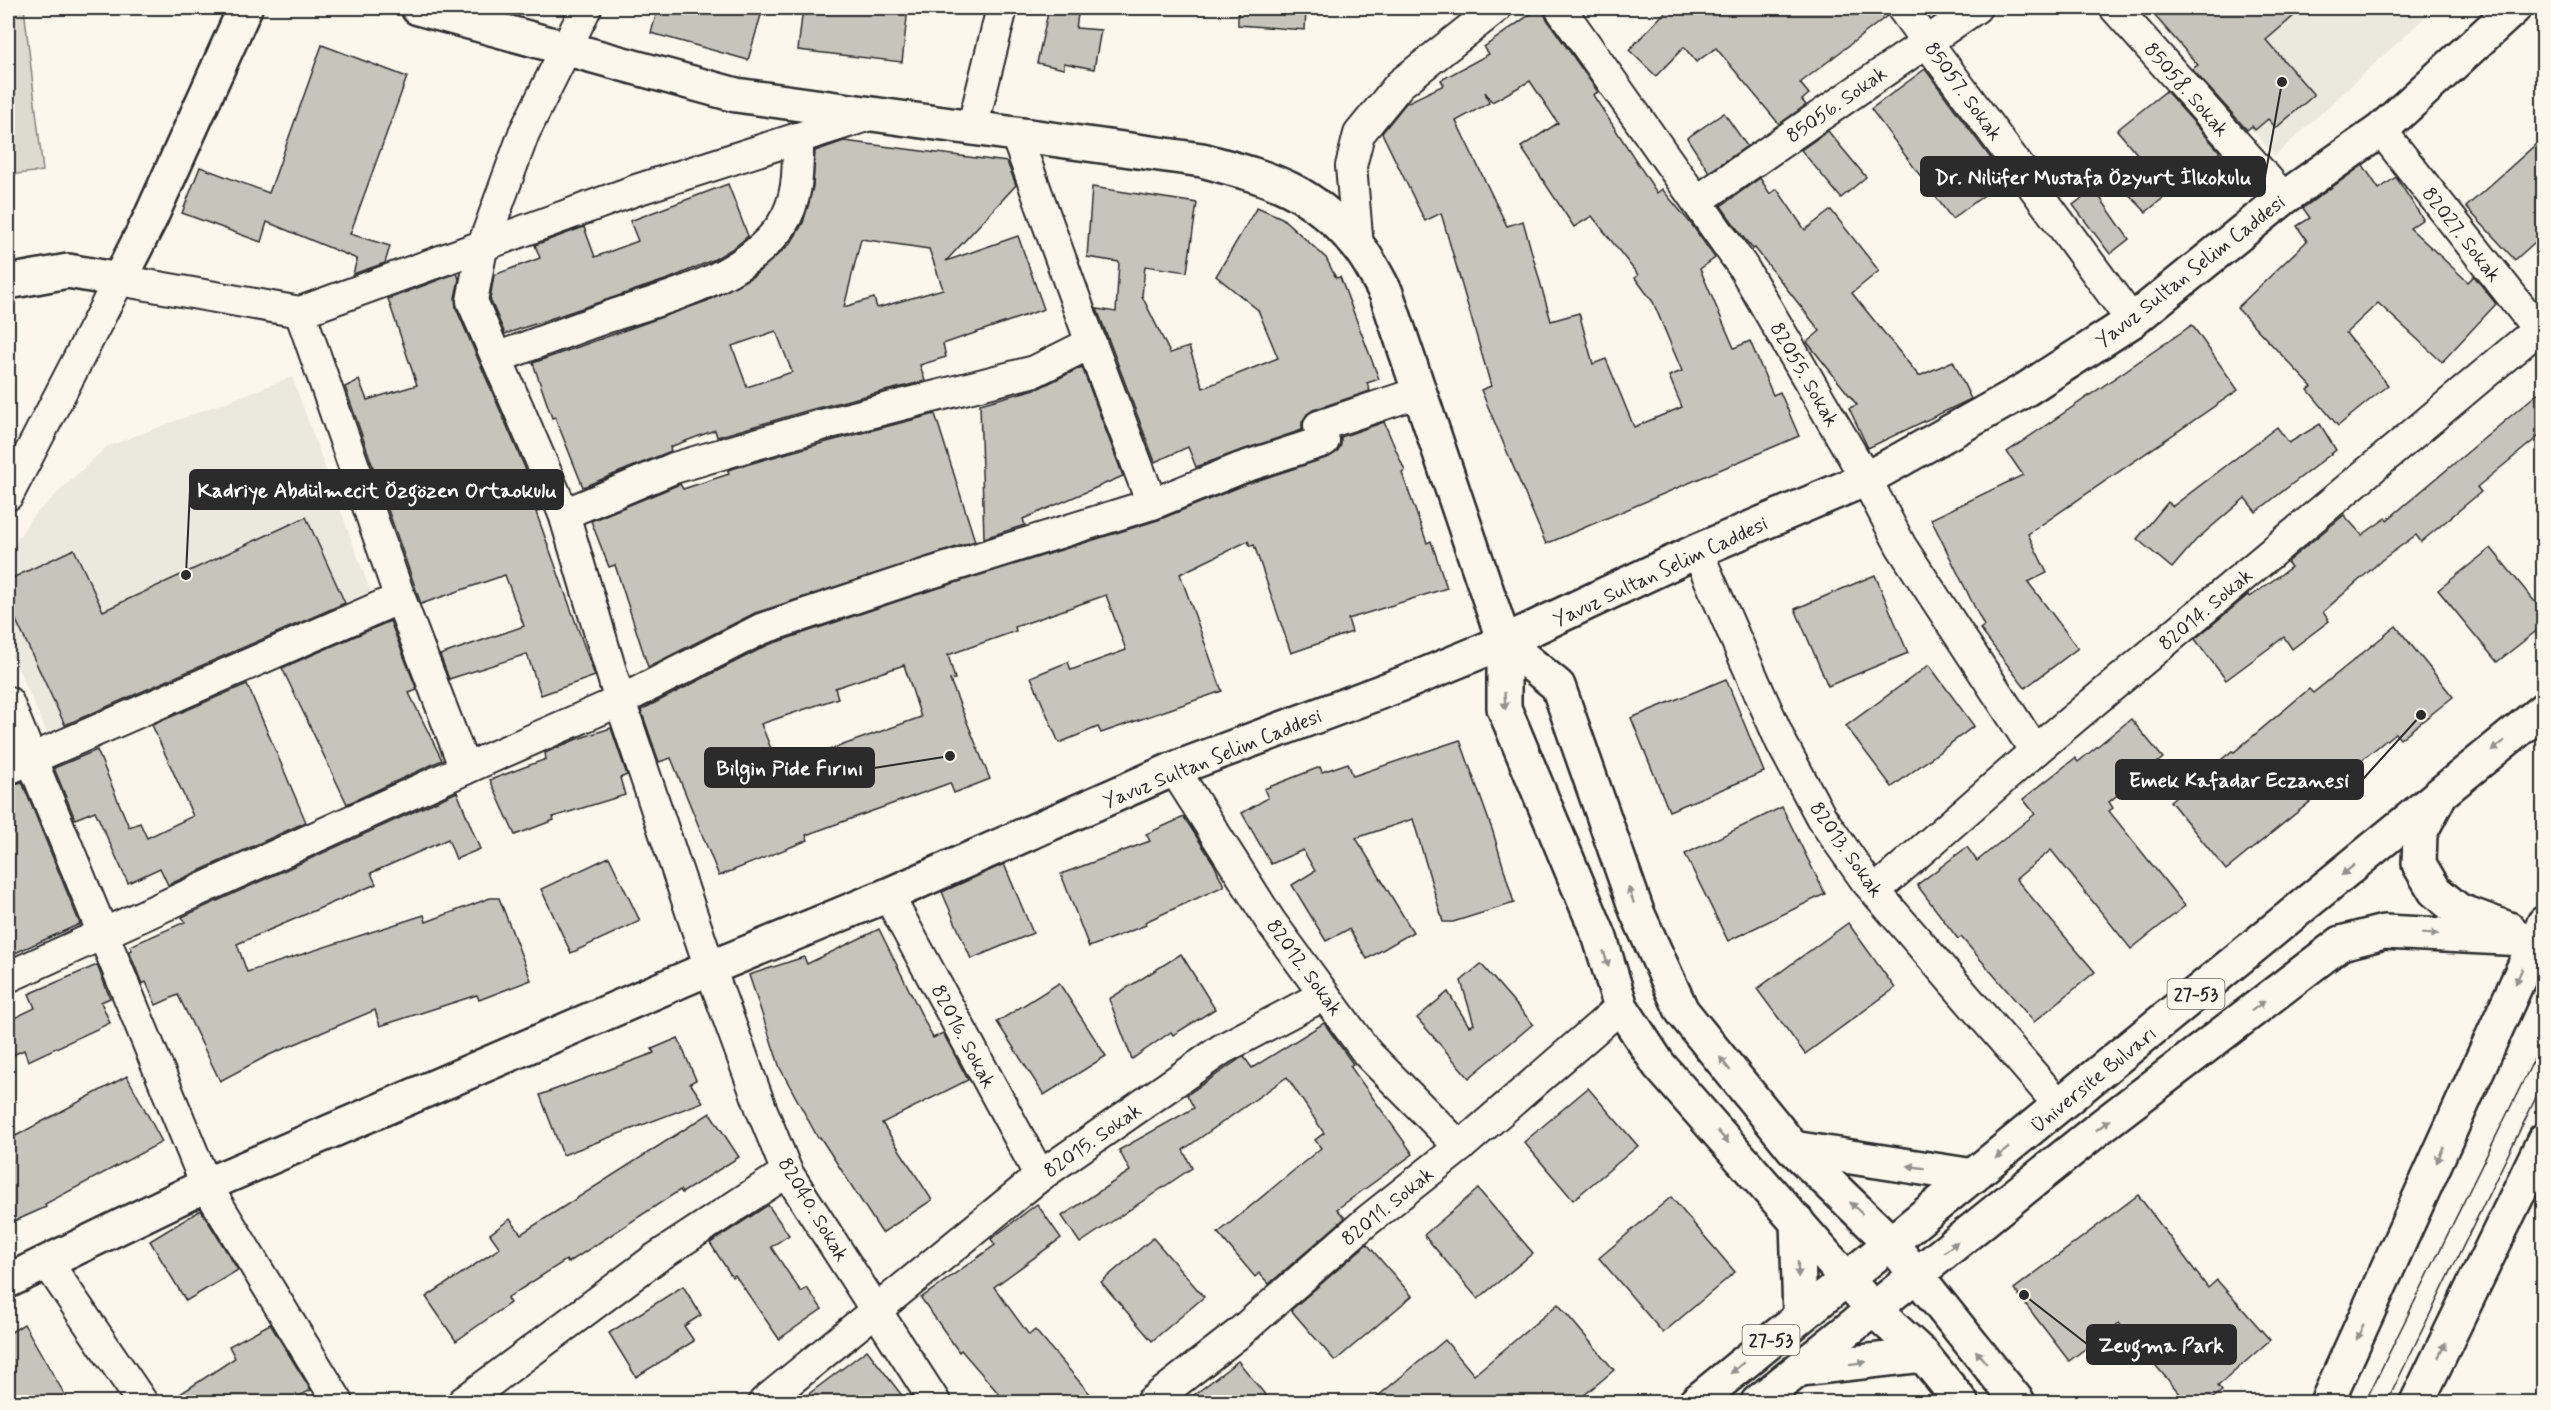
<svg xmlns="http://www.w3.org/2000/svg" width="2551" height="1410" font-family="Mynerve,sans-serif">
	<rect width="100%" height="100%" fill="#fbf7ec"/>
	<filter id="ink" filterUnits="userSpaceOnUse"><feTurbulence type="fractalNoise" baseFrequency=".0167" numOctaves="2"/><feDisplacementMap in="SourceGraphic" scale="12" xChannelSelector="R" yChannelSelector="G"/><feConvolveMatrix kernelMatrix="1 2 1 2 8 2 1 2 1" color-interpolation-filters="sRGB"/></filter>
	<g filter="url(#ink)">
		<g fill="#ebe8de">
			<polygon points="2145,8 2435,8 2275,156"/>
			<polygon points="292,377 372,596 52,744 8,646 8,555 31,518 106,447"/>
		</g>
		<polygon fill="#dddad0" stroke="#84827e" stroke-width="1.5" points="8,8 24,8 43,171 8,175"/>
		<g fill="#c7c4bc" stroke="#2b2b2b" stroke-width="1.5" fill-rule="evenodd">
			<polygon points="658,8 763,8 748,60 651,33"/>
			<polygon points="803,8 908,8 902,62 798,50"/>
			<polygon points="1049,8 1079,8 1076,28 1101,30 1094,69 1064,63 1064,69 1037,63"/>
			<polygon points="1238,8 1306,8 1305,30 1238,25"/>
			<path d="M1539,8H1543L1546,18L1598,92L1593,95L1657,193L1662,189L1692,225L1715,258L1700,269L1734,348L1750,341L1773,395L1780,392L1799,436L1546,544L1481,390L1491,386L1441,213L1425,221L1382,133L1406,103L1444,85L1441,80L1489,54L1484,47ZM1530,81L1558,123L1521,147L1574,227L1592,216L1638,275L1635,278L1653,302L1682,371L1669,376L1682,407L1634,427L1606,359L1593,364L1579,313L1551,321L1523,221L1507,226L1456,121L1489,103L1485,92L1492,102Z"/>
			<polygon points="1669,8 1885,8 1887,16 1800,83 1809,94 1802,100 1806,105 1779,124 1716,48 1696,62 1684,47 1656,76 1629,50"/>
			<polygon points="2148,8 2303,8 2266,40 2314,95 2276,128 2268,119 2255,130 2252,126 2247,130 2192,69 2198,65"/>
			<polygon points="322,45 407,77 350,234 390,246 385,263 353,274 357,259 267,222 261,242 182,213 200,167 269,193"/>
			<polygon points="1925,69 2006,179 1952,219 1871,109"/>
			<polygon points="2166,91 2220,152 2146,212 2111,176 2138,155 2117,130"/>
			<polygon points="1724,113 1747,146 1709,172 1687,138"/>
			<polygon points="1828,131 1866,177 1841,198 1801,150"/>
			<polygon points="2544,137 2544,234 2515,260 2466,207"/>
			<path d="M844,141L1007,162L1016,185L946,261L1018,236L1044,309L943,344L946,357L920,365L925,381L813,409L717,437L715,430L670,447L671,451L583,487L555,417L552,418L533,363L707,301L754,276L791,243L803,223L813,187L815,151ZM861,239L929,249L943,289L877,308L874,298L844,307ZM776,331L792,372L747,387L732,346Z"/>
			<polygon points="2363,165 2379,189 2396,177 2423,219 2410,228 2468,282 2474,276 2496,304 2442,362 2378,303 2346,333 2388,385 2338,426 2308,390 2312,387 2237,308 2307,241 2297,226 2310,218 2303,208"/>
			<polygon points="1760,178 1770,194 1777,189 1805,230 1831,210 1879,271 1852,293 1919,376 1953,361 1971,399 1868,448 1849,408 1857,405 1807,342 1820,331 1755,248 1753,249 1743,237 1721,206"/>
			<polygon points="728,184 748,236 735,247 715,259 671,278 505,334 490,299 494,275 540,258 535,245 584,227 595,257 638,241 630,221"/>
			<polygon points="1092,187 1197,203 1187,272 1145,266 1142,296 1170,353 1189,347 1203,388 1278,358 1258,310 1216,276 1257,207 1282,218 1326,258 1336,278 1340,277 1379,379 1367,383 1370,391 1313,410 1307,414 1302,422 1302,430 1236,452 1196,467 1188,447 1155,462 1097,309 1116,312 1119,262 1087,257"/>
			<polygon points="2094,189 2129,239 2110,254 2073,205"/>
			<polygon points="457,273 459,279 455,298 456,308 525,468 540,511 536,512 595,676 541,695 527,654 449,679 440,655 524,626 505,575 421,604 345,387 359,380 367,400 417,385 388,299"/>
			<polygon points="2192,325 2238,390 2028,534 2047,573 2028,582 2078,648 2025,688 1980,629 1984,626 1931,519 2023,475 2007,452"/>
			<polygon points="1082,367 1123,476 1023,519 1025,525 984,538 980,404 1039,388"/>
			<polygon points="2544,388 2544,432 2477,487 2481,492 2421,542 2416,535 2383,559 2323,612 2329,621 2292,649 2284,637 2226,680 2195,639 2248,595 2250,597 2291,567 2287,562 2344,515 2362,535 2386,518 2387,520"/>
			<polygon points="935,414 975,541 755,613 648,667 615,565 609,567 591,521 680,484 683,489 729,474 728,470 823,443"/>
			<path d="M1384,422L1405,471L1402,473L1427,543L1431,541L1447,588L1348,619L1352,632L1291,653L1254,545L1250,546L1248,541L1180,574L1222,691L1101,733L1098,727L1059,743L1031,677L1068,662L1071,670L1126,650L1106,595L1015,627L1016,631L948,655L955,679L950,680L990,779L954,793L950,783L806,835L808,840L719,876L671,758L659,762L641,710L768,645L913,596L1158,520L1247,484L1329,457L1337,452L1341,445V437ZM904,665L921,717L779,768L761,724L838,698L835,688Z"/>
			<polygon points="2320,424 2336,450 2256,512 2245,498 2196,540 2172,568 2137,539 2168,502 2173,506 2277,427 2289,443"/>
			<polygon points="306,517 345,603 65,725 8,603 8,580 74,549 103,611"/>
			<polygon points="2491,548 2544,613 2544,625 2497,662 2438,590"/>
			<polygon points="1875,575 1908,653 1828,686 1795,609"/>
			<polygon points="390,621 417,690 409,693 442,760 347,804 282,668"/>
			<polygon points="2396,626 2453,697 2400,739 2395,733 2226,870 2170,801 2232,751 2234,752 2309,689 2313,693"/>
			<polygon points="1929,665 1974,726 1892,787 1846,726"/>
			<polygon points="1726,679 1764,772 1669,811 1631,718"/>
			<polygon points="247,684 306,822 168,885 160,868 128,883 95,811 75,819 54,768 97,750 129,827 140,823 147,838 193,816 152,725"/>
			<polygon points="2131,719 2163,758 2109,802 2113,808 2109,811 2185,906 2131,949 2051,850 2016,879 2095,972 2034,1022 1961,937 1958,939 1917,885 1967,847 1977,861 2035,814 2023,799 2075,758 2078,762"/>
			<polygon points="611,728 627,775 620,778 625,795 553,817 554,820 515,835 490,780 546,759 545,753 577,739"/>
			<polygon points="1460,740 1493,832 1514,903 1453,922 1443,922 1413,819 1356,838 1413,932 1367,959 1349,929 1326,941 1292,885 1315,871 1303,850 1271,864 1242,813 1268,798 1264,789 1320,767 1322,772 1348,763 1353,776"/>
			<polygon points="22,782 80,924 8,956 8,786"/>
			<polygon points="457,792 480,849 456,859 448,839 371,873 376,884 237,944 247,972 424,915 426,922 490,898 499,898 531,980 479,1000 477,995 380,1026 375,1010 269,1055 220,1081 178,995 156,1005 146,982 142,984 129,951 132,950 130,946 185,922 182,917"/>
			<polygon points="1782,807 1825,894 1728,941 1685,854"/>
			<polygon points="1184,817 1214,864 1224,886 1145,922 1146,925 1089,947 1061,874 1150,841 1146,834"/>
			<polygon points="609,857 640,921 571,953 541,889"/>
			<polygon points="1004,864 1033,933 971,959 942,892"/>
			<polygon points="1848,923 1895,988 1805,1054 1757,989"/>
			<polygon points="879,929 933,1038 943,1033 968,1080 882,1123 932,1200 882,1233 820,1137 818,1138 780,1068 749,975 804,957 807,964"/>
			<polygon points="1181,954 1215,1009 1173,1035 1171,1032 1132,1059 1109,999"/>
			<polygon points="1481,964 1533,1024 1469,1078 1417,1018 1448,992 1469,1026 1474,1024 1461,981"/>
			<polygon points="97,965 110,998 101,1002 110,1023 28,1061 24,1050 8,1057 8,1021 35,1008 29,994"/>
			<polygon points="1059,983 1106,1056 1044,1095 997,1022"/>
			<polygon points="1324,1023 1353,1064 1350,1066 1413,1154 1337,1209 1345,1218 1269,1284 1259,1273 1255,1277 1218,1233 1321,1148 1315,1140 1324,1133 1287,1077 1183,1150 1192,1168 1080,1243 1062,1216 1130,1171 1119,1150 1194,1108 1187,1095 1241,1058 1244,1057 1252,1068"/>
			<polygon points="678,1038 696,1080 690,1083 703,1102 563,1155 540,1095 654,1053 652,1049"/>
			<polygon points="127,1076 162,1142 45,1204 46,1207 8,1224 8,1140"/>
			<polygon points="1588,1088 1638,1146 1573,1200 1524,1142"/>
			<polygon points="710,1113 739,1157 682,1193 680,1190 568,1263 566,1260 507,1298 510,1303 456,1341 426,1297 500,1248 490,1234 510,1219 521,1234"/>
			<polygon points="1478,1189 1533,1253 1478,1299 1424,1235"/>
			<polygon points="2138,1195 2208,1288 2217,1280 2270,1340 2218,1386 2222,1391 2208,1402 2187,1402 2119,1323 2069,1361 2014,1289"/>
			<polygon points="1671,1197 1735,1272 1663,1333 1599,1258"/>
			<polygon points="1037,1204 1061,1238 994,1287 1029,1335 1035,1330 1097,1402 1006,1402 961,1350 959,1352 921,1298 995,1245 991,1239"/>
			<polygon points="768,1205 789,1235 771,1247 801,1292 807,1288 822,1309 779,1339 735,1275 732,1277 710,1243"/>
			<polygon points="201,1210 238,1270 186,1301 150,1241"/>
			<polygon points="1153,1238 1204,1297 1152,1341 1101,1282"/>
			<polygon points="1367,1244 1412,1296 1335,1361 1291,1310"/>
			<polygon points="683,1286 701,1315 684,1326 694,1341 636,1377 609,1333"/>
			<polygon points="1558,1304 1614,1370 1576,1402 1371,1402 1445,1340 1474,1375"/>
			<polygon points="24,1324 69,1402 8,1402 8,1334"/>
			<polygon points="270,1324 311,1390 288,1402 168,1402 235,1358 229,1346"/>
			<polygon points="867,1350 907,1402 798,1402"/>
			<polygon points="1238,1361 1271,1402 1185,1402"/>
		</g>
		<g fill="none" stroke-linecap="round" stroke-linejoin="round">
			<g stroke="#2b2b2b" stroke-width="34">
				<g id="minor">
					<polyline points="586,8 524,133 482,248 472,301 564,514 620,701 710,968 761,1108 787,1172 935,1402"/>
					<polyline points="1560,8 1743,267 1866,479 1901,546 2035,751"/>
					<polyline points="1902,8 2132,321"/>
					<polyline points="2115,8 2284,198"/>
					<polyline points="972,129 1002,8"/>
					<polyline points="2381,130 2544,337"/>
					<polyline points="1697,201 1976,8"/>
					<polyline points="1358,247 1351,166 1359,134 1400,84 1496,8"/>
					<polyline points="1091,343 1152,504"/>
					<path d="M497,358C533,344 569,331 605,318C666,297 740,282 781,226C799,200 798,169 798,138"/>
					<polyline points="8,495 119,280 300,312 636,190 873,114"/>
					<polyline points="564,514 674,468 818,426 1035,371 1091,343 1016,135"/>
					<polyline points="1697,551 1781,742 1821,817 1866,881 2060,1106"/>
					<polyline points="8,702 206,1185 338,1402"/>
					<polyline points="8,769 400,598"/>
					<polyline points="465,769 620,701 761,629 908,580 1152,504 1241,468 1324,441 1319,426 1420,392"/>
					<polyline points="1174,769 1271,922 1368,1054 1460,1147"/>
					<polyline points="1875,891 2035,751 2537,330"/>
					<polyline points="888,895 1040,1176"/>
					<polyline points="8,977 465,769 400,598 300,312"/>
					<polyline points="47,1262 142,1402"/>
					<polyline points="463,1402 656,1258 787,1172"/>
					<polyline points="764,1402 1040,1176 1222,1049 1324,995"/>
					<polyline points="1151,1402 1238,1334 1367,1221 1460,1147 1621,1007"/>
				</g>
			</g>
			<g stroke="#2b2b2b" stroke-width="38">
				<g id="tertiary">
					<polyline points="8,282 68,271 119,280 150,219 245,8"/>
					<polyline points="8,1281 206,1185 710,968 888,895 1174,769 1402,684 1504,642 1697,551 1866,479 2025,390 2132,321 2284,198 2381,130 2514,8"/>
				</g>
			</g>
			<g stroke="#2b2b2b" stroke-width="38">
				<g id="secondary">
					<path d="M418,8L736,95L1202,160C1271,179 1310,188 1357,245C1369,259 1377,277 1386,293L1504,642V708L1600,938L1621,1007L1659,1065L1873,1309L1923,1355L1961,1402"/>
					<polyline points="1504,642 1558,686 1637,912 1682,1011 1793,1148 1890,1242 2018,1402"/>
				</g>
			</g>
			<g stroke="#2b2b2b" stroke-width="38">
				<g id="primary">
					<polyline points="2438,799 2420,833 2419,864 2435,891 2458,910 2509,929"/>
					<polyline points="1793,1148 1974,1176"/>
					<polyline points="1797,1221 1800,1316"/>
					<polyline points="1800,1369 1923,1355"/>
					<polyline points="1696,1402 2544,709"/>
					<polyline points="1758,1402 2103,1125 2341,943 2384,932 2544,940"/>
					<polyline points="2327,1402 2544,923"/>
					<polyline points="2417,1402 2544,1140"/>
				</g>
			</g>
			<use href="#minor" stroke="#fbf7ec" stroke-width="30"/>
			<use href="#tertiary" stroke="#fbf7ec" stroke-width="33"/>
			<use href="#secondary" stroke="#fbf7ec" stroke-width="33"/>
			<use href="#primary" stroke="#fbf7ec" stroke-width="33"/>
			<g stroke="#2b2b2b" stroke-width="1.5">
				<polyline points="2365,1402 2544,1039"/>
				<polyline points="2387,1402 2544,1081"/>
			</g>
		</g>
		<defs><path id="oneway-solid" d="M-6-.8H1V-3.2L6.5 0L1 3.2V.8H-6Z" transform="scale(1.5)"/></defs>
		<g fill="#93918c">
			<use href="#oneway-solid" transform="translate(1505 701) rotate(87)"/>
			<use href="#oneway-solid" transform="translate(2498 746) rotate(141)"/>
			<use href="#oneway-solid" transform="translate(2348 870) rotate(141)"/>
			<use href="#oneway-solid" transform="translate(1631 895) rotate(-109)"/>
			<use href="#oneway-solid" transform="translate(2430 934) rotate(3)"/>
			<use href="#oneway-solid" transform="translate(1606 959) rotate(73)"/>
			<use href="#oneway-solid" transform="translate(2519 976) rotate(114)"/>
			<use href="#oneway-solid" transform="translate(2258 1006) rotate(-37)"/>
			<use href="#oneway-solid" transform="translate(1725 1064) rotate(-128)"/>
			<use href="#oneway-solid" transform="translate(2103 1125) rotate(-38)"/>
			<use href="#oneway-solid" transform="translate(1723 1137) rotate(49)"/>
			<use href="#oneway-solid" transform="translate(2002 1153) rotate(141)"/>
			<use href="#oneway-solid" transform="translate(2440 1155) rotate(114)"/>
			<use href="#oneway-solid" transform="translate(1916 1167) rotate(-171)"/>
			<use href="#oneway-solid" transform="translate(1856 1208) rotate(-136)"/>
			<use href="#oneway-solid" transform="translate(1951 1247) rotate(-39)"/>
			<use href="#oneway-solid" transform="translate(1798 1269) rotate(89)"/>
			<use href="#oneway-solid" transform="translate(2360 1332) rotate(114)"/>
			<use href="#oneway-solid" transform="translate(2442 1350) rotate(-64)"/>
			<use href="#oneway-solid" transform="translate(1981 1357) rotate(-129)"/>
			<use href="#oneway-solid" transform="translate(1858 1363) rotate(-7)"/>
			<use href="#oneway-solid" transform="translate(1737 1368) rotate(140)"/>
		</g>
	</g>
	<g text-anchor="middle" stroke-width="4.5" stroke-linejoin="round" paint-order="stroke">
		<g fill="#fbf7ec" stroke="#696865" stroke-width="1.5">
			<rect x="2167.5" y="979" width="57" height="30" rx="4.5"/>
			<rect x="1742.5" y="1325" width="57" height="30" rx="4.5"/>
		</g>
		<g font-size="18" font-weight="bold" fill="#2b2b2b">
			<text x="2196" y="1000">27-53</text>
			<text x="1771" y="1346">27-53</text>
		</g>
		<g font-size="20" fill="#2b2b2b" stroke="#fbf7ec">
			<text transform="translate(2187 89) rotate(49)" y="7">85058. Sokak</text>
			<text transform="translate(1964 91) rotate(54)" y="7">85057. Sokak</text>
			<text transform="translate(1836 104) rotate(-35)" y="7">85056. Sokak</text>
			<text transform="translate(2462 234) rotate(52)" y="7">82027. Sokak</text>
			<text transform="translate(2190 271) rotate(-38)" y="7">Yavuz Sultan Selim Caddesi</text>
			<text transform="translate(1805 374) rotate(60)" y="7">82055. Sokak</text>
			<text transform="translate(1660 571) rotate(-25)" y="7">Yavuz Sultan Selim Caddesi</text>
			<text transform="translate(2205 609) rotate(-40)" y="7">82014. Sokak</text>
			<text transform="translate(1212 758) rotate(-22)" y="7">Yavuz Sultan Selim Caddesi</text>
			<text transform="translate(1847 849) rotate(55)" y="7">82013. Sokak</text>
			<text transform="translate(1305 967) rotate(54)" y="7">82012. Sokak</text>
			<text transform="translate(964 1036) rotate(62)" y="7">82016. Sokak</text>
			<text transform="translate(2093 1079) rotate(-39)" y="7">Üniversite Bulvarı</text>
			<text transform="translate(1092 1140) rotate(-35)" y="7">82015. Sokak</text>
			<text transform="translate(1387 1206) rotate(-39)" y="7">82011. Sokak</text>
			<text transform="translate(814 1209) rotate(59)" y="7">82040. Sokak</text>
		</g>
	</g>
	<path fill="none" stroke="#2b2b2b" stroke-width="2" d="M2282 82L2265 177M186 575L190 490M950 756L874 768M2421 715L2363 779M2024 1295L2087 1344"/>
	<g fill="#2b2b2b" stroke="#fbf7ec" stroke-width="2">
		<circle cx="2282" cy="82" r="6"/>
		<circle cx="186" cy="575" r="6"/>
		<circle cx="950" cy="756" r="6"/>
		<circle cx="2421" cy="715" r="6"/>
		<circle cx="2024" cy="1295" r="6"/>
	</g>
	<g fill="#2b2b2b" stroke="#2b2b2b" stroke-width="2">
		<rect x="1921" y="157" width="344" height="39" rx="6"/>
		<rect x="190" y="470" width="373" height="39" rx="6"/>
		<rect x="705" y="748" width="169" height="39" rx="6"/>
		<rect x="2116" y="760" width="247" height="39" rx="6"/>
		<rect x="2087" y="1325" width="149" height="39" rx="6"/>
	</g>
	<g font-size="21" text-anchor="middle" font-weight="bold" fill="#fff">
		<text x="2093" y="184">Dr. Nilüfer Mustafa Özyurt İlkokulu</text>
		<text x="377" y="497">Kadriye Abdülmecit Özgözen Ortaokulu</text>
		<text x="790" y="775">Bilgin Pide Fırını</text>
		<text x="2239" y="787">Emek Kafadar Eczanesi</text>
		<text x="2161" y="1352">Zeugma Park</text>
	</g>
	<rect width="2551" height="1410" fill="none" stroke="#fbf7ec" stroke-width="30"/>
	<rect x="15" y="15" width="2521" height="1380" fill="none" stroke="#2b2b2b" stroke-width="2" filter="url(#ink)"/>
</svg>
